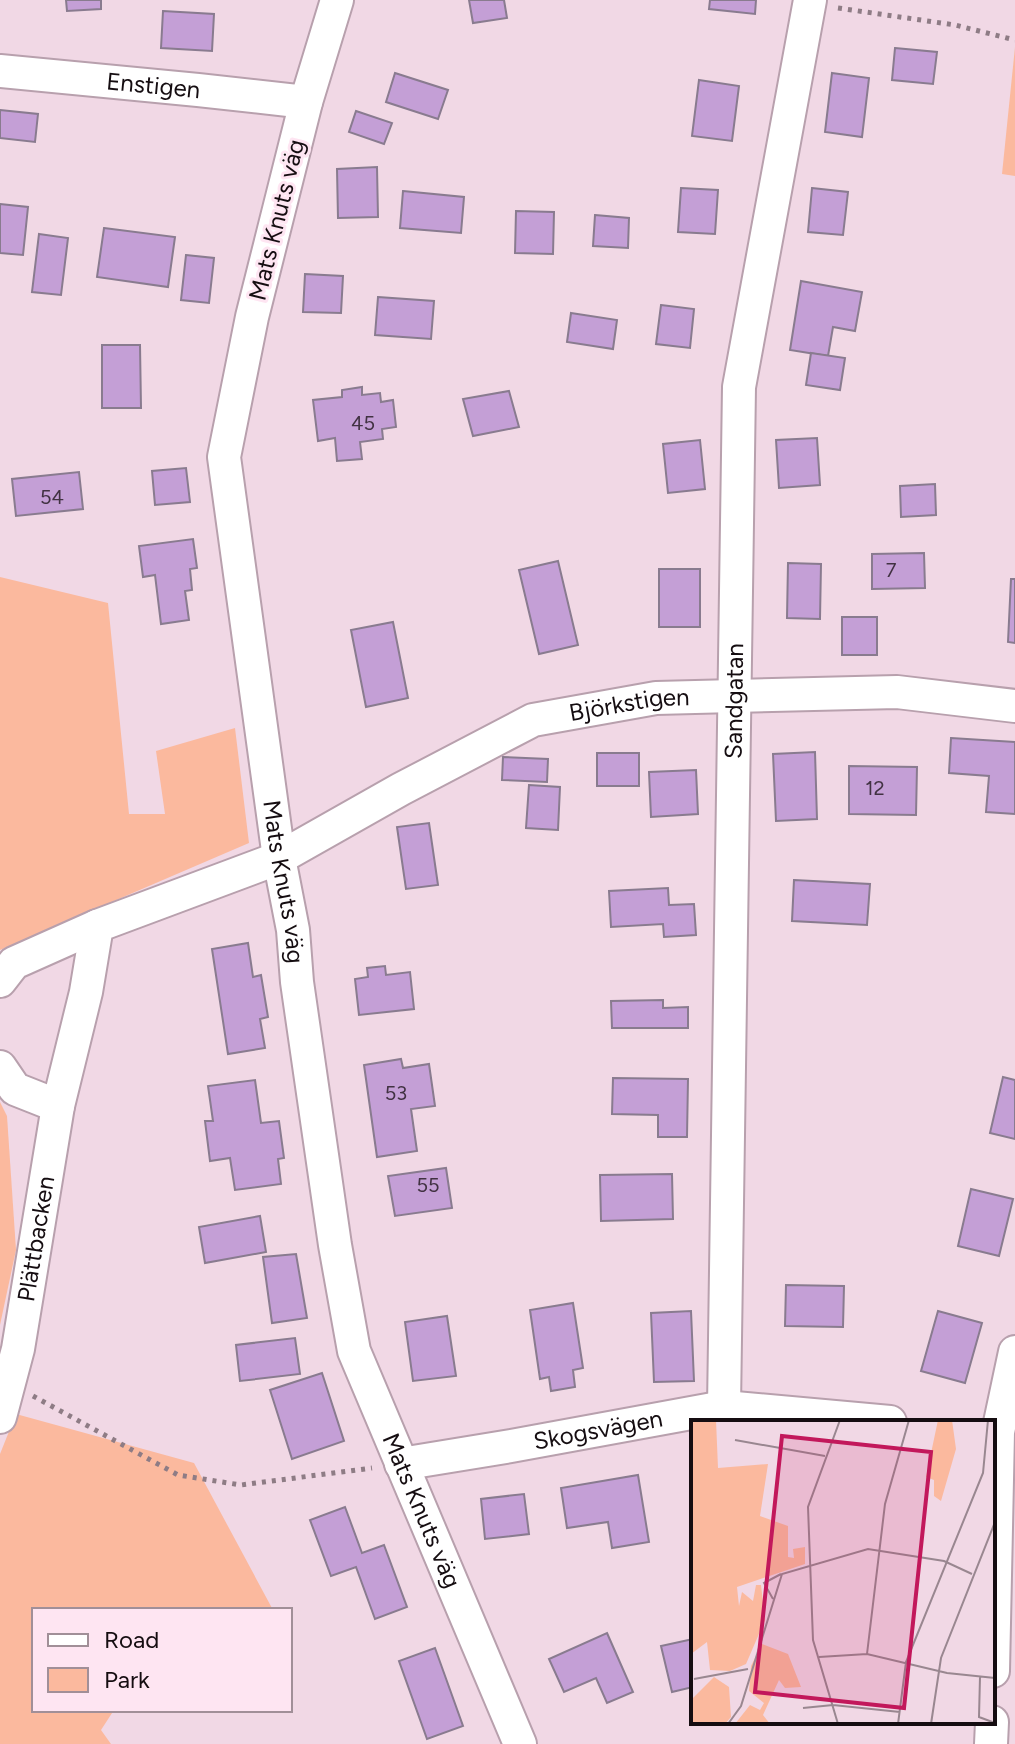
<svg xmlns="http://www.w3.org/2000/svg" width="1015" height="1744" font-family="Figtree,sans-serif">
	<rect width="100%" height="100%" fill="#f1d8e5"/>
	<g fill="#fbb99e">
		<polygon points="1015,47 1015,176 1002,174"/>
		<polygon points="0,577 108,603 129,814 165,814 156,751 235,728 249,843 0,950"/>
		<polygon points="0,1102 7,1116 16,1250 0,1325"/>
		<polygon points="16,1414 194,1463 273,1610 34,1610 34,1710 114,1710 101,1730 111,1744 0,1744 0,1454"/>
	</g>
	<g fill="#c49fd6" stroke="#897b8f" stroke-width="2">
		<polygon points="66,0 101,0 101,9 67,11"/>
		<polygon points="469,0 504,0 507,18 473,23"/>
		<polygon points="710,0 756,0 755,14 709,9"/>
		<polygon points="163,11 214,14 212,51 161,48"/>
		<polygon points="895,48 937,52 933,84 892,80"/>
		<polygon points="395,73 448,90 438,119 386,102"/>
		<polygon points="832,73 869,78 862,137 825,132"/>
		<polygon points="699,80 739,86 732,141 692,136"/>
		<polygon points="0,110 38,114 35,142 0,138"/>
		<polygon points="356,111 392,123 384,144 349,132"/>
		<polygon points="377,167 378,217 338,218 337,169"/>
		<polygon points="681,188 718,190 715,234 678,232"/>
		<polygon points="812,188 848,192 843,235 808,232"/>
		<polygon points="403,191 464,197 461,233 400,228"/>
		<polygon points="0,204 28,207 23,255 0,253"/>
		<polygon points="516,211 554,212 553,254 515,253"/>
		<polygon points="595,215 629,218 628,248 593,246"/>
		<polygon points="104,228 175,237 168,287 97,277"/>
		<polygon points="39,234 68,238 61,295 32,292"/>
		<polygon points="186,255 214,258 209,303 181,300"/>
		<polygon points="305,274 343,276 341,313 303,312"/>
		<polygon points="801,281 862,292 855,331 833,327 828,356 790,350"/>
		<polygon points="378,297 434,301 431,339 375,335"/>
		<polygon points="661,305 694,309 690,348 656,344"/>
		<polygon points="571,313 617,320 613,349 567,342"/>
		<polygon points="102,345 140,345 141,408 102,408"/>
		<polygon points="811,353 845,358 840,390 806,385"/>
		<polygon points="362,387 362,395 380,393 381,402 393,400 396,427 382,429 383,439 360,442 362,459 337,461 335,438 318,441 313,400 342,397 342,390"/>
		<polygon points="509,391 519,427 473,436 463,399"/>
		<polygon points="817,438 820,485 779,488 776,440"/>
		<polygon points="700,440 705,489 668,493 663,444"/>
		<polygon points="186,468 190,502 155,505 152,471"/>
		<polygon points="79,472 83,509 16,516 12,479"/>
		<polygon points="935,484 936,515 901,517 900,486"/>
		<polygon points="193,539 197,568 190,569 192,590 185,591 189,620 161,624 155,575 143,577 139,546"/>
		<polygon points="924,553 925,588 872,589 872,554"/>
		<polygon points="558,561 578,645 539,654 519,570"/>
		<polygon points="788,563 821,564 820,619 787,618"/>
		<rect x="659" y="569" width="41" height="58"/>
		<polygon points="1011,579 1015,579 1015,643 1008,642"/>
		<rect x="842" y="617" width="35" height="38"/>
		<polygon points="393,622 408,698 366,707 351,630"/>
		<polygon points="951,738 1015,742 1015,814 986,812 989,776 949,773"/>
		<polygon points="815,752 817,819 776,821 773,754"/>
		<rect x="597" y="753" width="42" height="33"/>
		<polygon points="503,757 548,759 547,782 502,780"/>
		<polygon points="849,766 917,767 916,815 849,814"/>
		<polygon points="696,770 698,814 651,817 649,772"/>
		<polygon points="529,785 560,787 558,830 526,828"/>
		<polygon points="429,823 438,885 406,889 397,827"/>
		<polygon points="794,880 870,884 867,925 792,921"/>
		<polygon points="668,888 669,905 694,904 696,935 664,937 663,924 611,927 609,891"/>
		<polygon points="248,943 253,977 261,975 268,1017 260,1019 265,1048 228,1054 212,949"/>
		<polygon points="385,966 386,975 410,972 414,1009 359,1015 355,979 368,977 367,968"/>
		<polygon points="663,1000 663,1008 688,1007 688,1028 612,1028 611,1001"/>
		<polygon points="401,1059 403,1068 429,1064 435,1106 411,1109 417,1151 377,1157 364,1065"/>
		<polygon points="1003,1077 1015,1080 1015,1139 990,1133"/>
		<polygon points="613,1078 688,1079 687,1137 658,1137 658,1115 612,1114"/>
		<polygon points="255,1080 261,1123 279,1121 284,1158 278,1159 281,1184 235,1190 230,1158 210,1161 205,1121 213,1121 208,1086"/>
		<polygon points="446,1168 452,1208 395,1216 388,1176"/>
		<polygon points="672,1174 673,1219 601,1221 600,1175"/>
		<polygon points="971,1189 1013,1199 999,1256 958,1246"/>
		<polygon points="260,1216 266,1252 205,1263 199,1227"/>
		<polygon points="296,1254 307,1318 272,1323 263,1257"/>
		<polygon points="786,1285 844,1286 843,1327 785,1326"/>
		<polygon points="573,1303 583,1368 573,1370 575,1387 551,1391 549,1377 540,1379 530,1310"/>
		<polygon points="691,1311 694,1381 654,1382 651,1313"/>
		<polygon points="938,1311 982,1323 965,1383 921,1371"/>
		<polygon points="447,1316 456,1376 413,1381 405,1322"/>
		<polygon points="295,1338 300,1374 240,1381 236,1345"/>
		<polygon points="322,1373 344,1441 292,1459 270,1390"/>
		<polygon points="638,1475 649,1542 612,1548 608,1522 567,1528 561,1488"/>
		<polygon points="524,1494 529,1534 485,1539 481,1499"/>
		<polygon points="345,1507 362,1553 384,1545 407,1607 375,1619 356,1567 331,1576 310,1520"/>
		<polygon points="607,1633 633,1692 607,1703 596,1678 564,1692 549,1659"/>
		<polygon points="693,1639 693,1687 672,1692 661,1646"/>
		<polygon points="435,1648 463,1726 427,1739 399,1661"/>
	</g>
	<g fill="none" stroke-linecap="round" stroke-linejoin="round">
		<g stroke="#b8a0ad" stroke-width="36">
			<g id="minor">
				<path id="s1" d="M337,0L306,102L252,317L224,457L279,858L293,930L297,982L335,1245L354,1351L520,1744"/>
				<path id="s2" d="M0,71L198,90L306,102"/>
				<polyline points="0,981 14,963 97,926"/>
				<polyline points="0,1067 15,1089 58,1106"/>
				<path id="s3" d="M724,1407L739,387L810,0"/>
				<path id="s4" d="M0,1417L18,1349L58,1106L86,992L97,926L279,858L401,789L533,720L656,698L897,692L1015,706"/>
				<path id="s5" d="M401,1464L511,1446L724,1407L890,1422"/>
				<polyline points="993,1671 998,1432 1015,1352"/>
				<polyline points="991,1744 992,1722"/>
			</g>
		</g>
		<g stroke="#8e7c85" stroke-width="5" stroke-dasharray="4 6" stroke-linecap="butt">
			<polyline points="838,8 955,25 1015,40"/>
			<polyline points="33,1396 178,1475 241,1485 372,1468"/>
		</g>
		<use href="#minor" stroke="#fff" stroke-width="32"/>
	</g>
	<g text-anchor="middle" stroke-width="6" stroke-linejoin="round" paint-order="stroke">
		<g font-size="20" fill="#413242">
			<text x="363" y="430">45</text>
			<text x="52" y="504">54</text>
			<text x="891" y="577">7</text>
			<text x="875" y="795">12</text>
			<text x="396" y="1100">53</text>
			<text x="428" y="1192">55</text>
		</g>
		<g font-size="24" fill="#150d11" stroke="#fee5f2">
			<text dy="8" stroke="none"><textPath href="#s2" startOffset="154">Enstigen</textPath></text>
			<text transform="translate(277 220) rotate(-76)" y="8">Mats Knuts väg</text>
			<text dy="8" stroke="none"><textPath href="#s3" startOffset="706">Sandgatan</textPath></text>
			<text dy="8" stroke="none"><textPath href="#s4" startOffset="1082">Björkstigen</textPath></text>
			<text dy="8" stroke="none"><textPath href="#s1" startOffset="900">Mats Knuts väg</textPath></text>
			<text dy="8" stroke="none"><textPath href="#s4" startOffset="182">Plättbacken</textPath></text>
			<text dy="8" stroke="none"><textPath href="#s5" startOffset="200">Skogsvägen</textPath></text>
			<text dy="8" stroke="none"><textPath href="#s1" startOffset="1548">Mats Knuts väg</textPath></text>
		</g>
	</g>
	<g transform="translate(691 1420)">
		<rect width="304" height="304" fill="#f1d8e5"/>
		<path d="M0,0H25L27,48L77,44L69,96L97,106V137L103,138L102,129L114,127V144L46,167L48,186L51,172L62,181L65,165H70L74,200L55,244L39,251L19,250L16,222L0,234ZM247,0H261L265,29L250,81L243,76V60L235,57ZM71,224L97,234L110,267L94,268L88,260L72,295L79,304H44L59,285L69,290L73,283L58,271L60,246ZM23,257L38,267L40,297L34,304H0V280Z" fill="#fbb99e"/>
		<path fill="none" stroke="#998790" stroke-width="2" d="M44,20L134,36M82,179L73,163L90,154M176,234L194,84L218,0M128,237L176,234L256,253L304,258M289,257L288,297L304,303M3,259L57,249M112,288L142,285L209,292M37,304L50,286L91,154L177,129L253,141L281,154M147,304L122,220L117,87L149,0M207,304L215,242L292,53L297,0M240,304L250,238L304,102"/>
		<path fill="#c2185b" fill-opacity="0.15" stroke="#c2185b" stroke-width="4" d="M91,16L240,32L213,288L64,272Z"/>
		<rect width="304" height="304" fill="none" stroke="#150d11" stroke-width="4"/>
	</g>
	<rect x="32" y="1608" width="260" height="104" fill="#fee5f2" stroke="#a18f98" stroke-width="2"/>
	<rect x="48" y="1634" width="40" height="12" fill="#ffffff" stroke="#a18f98" stroke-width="2"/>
	<text x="104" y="1648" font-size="24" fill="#150d11">Road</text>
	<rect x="48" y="1668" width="40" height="24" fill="#fbb99e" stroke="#a18f98" stroke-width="2"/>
	<text x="104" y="1688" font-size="24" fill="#150d11">Park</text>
</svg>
